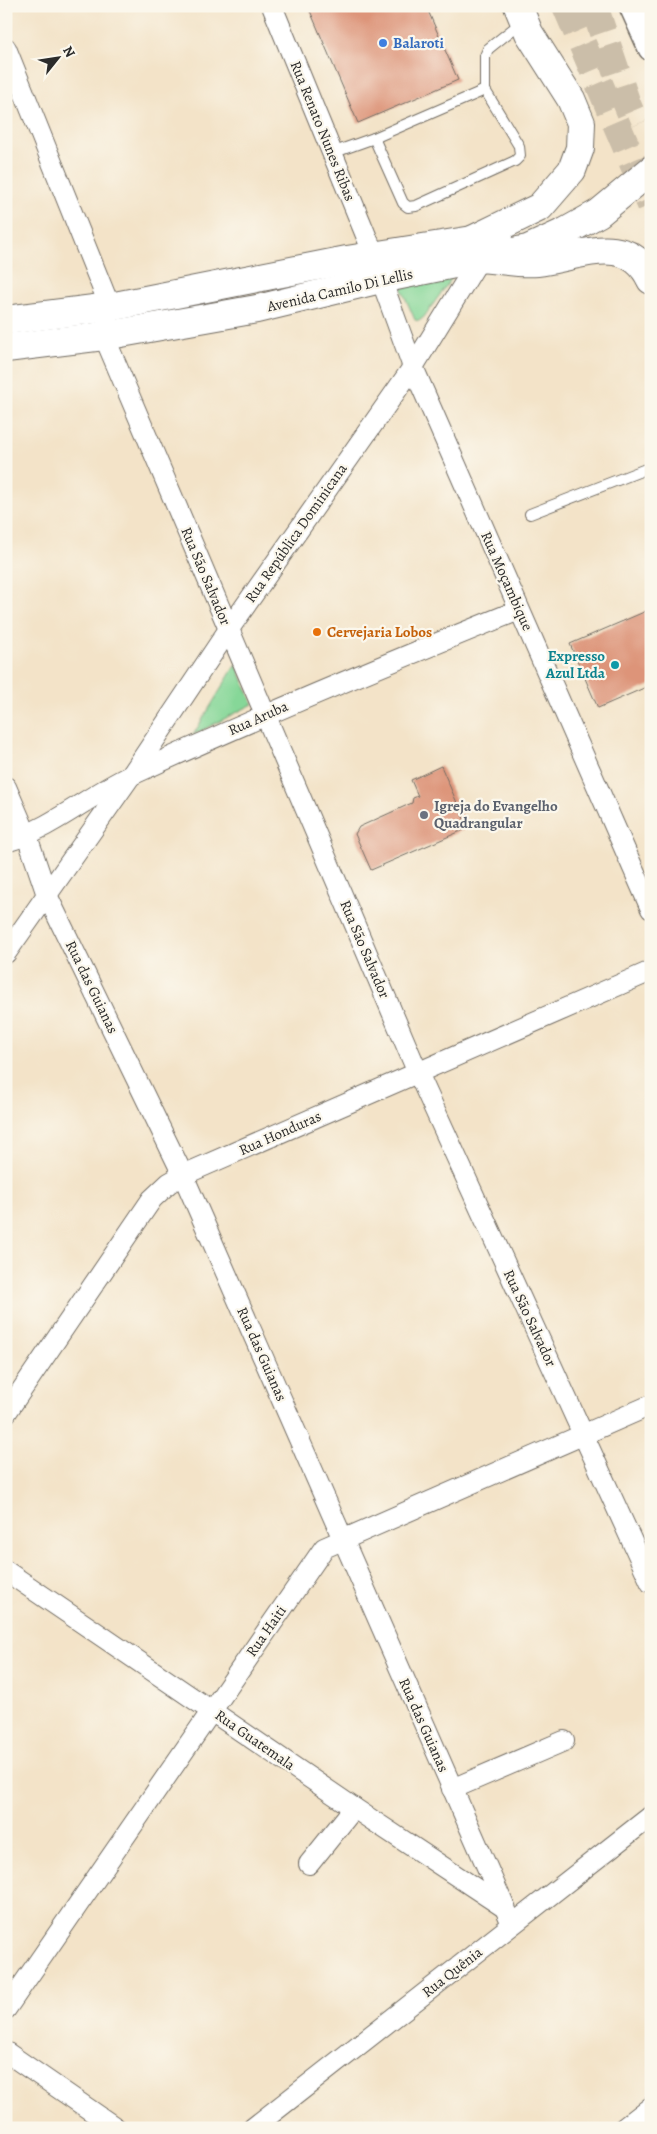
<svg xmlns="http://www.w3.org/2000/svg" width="657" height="2134" font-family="Alegreya,serif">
	<rect width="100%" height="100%" fill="#fbf7ec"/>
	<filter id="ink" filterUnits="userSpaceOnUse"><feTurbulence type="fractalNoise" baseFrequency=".02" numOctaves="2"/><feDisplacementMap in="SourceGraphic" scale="10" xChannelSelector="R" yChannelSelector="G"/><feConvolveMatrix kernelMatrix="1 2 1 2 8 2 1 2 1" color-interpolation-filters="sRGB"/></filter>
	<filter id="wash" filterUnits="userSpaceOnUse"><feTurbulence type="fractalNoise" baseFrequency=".0096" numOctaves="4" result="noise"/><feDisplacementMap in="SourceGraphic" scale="20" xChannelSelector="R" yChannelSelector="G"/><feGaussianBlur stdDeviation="1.12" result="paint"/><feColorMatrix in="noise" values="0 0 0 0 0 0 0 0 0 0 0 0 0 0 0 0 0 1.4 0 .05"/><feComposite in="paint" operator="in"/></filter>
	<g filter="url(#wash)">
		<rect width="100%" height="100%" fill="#f3e3c8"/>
		<g fill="#86d798" stroke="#588162">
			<polygon points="454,275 424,317 419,321 415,320 401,288"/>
			<polygon points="236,664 253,704 193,735"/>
		</g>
		<g id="blocks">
			<g fill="#dd9479">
				<polygon points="308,6 426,6 458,80 358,123"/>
				<polygon points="651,609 651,685 598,708 570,644"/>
				<polygon points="441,766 468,828 371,870 355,834 359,827 412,803 413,798 418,796 411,780"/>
			</g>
		</g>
	</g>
	<g filter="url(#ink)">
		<use href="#blocks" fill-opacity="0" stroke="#716b62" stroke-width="1"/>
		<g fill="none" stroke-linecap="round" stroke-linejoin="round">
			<g stroke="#cbbea9" stroke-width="28" stroke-dasharray="28 14" stroke-linecap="butt">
				<polyline points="566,6 651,205"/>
				<polyline points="594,6 627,104 636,125"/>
			</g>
			<g stroke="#716b62" stroke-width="12">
				<g id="service">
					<polyline points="374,138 403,203 408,207 416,206 515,161 520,156 519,146 485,90 485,56 488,49 523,21"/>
					<polyline points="332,153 374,138 485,90"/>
					<polyline points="530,514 651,467"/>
				</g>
			</g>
			<g stroke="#716b62" stroke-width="22">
				<g id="minor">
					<polyline points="272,6 374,255"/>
					<polyline points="6,48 110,307 104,336 418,1073 651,1583"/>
					<polyline points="381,279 413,367 651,909"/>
					<polyline points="6,787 27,836 47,895 183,1175 512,1924"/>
					<path d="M6,842C54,828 91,793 136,773C262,715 390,662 519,610"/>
					<polyline points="6,953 132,774 229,629 413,367 480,258"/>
					<polyline points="6,1413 152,1199 169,1183 183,1175 651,971"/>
					<polyline points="6,1571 354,1808 505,1908"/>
					<polyline points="452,1789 564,1741"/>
					<polyline points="309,1864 354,1808"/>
					<polyline points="6,2009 324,1548 651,1405"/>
					<polyline points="6,2052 116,2128"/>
					<polyline points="253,2128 651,1816"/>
					<polyline points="624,2128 651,2107"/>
				</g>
			</g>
			<g stroke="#716b62" stroke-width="28">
				<polyline id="tertiary" points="632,6 651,48"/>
			</g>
			<g stroke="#716b62" stroke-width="30">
				<g id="secondary">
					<polyline points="6,320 110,307 347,260 498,236"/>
					<polyline points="6,348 104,336 257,309 381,279 528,249 565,232 599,213 651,170"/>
				</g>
			</g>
			<g stroke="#716b62" stroke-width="30">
				<g id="trunk">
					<polyline points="474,239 540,207 572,170 580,148 581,123 571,99 529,33 518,6"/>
					<path d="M480,258C498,259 519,264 537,262C577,258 628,230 651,280"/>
				</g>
			</g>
			<use href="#service" stroke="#fff" stroke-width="10"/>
			<use href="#minor" stroke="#fff" stroke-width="20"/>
			<use href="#tertiary" stroke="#fff" stroke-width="25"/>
			<use href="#secondary" stroke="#fff" stroke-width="28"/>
			<use href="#trunk" stroke="#fff" stroke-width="28"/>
		</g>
	</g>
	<circle fill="#3f7fe0" stroke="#fbf7ec" stroke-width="2" cx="383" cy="43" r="5"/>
	<circle fill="#e8710a" stroke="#fbf7ec" stroke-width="2" cx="317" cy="632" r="5"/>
	<circle fill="#0f9aa8" stroke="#fbf7ec" stroke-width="2" cx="615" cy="665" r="5"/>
	<circle fill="#6b7280" stroke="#fbf7ec" stroke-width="2" cx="424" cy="815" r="5"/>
	<g text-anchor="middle" stroke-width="4.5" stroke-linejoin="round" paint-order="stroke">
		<g font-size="15" font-weight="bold" fill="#366cbe" stroke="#fbf7ec" text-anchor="start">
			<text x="393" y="48">Balaroti</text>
		</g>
		<g font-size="15" fill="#2b2b2b" stroke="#fbf7ec">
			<text transform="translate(323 131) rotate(68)" y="5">Rua Renato Nunes Ribas</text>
			<text transform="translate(340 290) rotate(-13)" y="5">Avenida Camilo Di Lellis</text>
			<text transform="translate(296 533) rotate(-55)" y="5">Rua República Dominicana</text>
			<text transform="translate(206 576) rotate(67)" y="5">Rua São Salvador</text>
			<text transform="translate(507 581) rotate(66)" y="5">Rua Moçambique</text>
			<text transform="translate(258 718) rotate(-24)" y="5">Rua Aruba</text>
			<text transform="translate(365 949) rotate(67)" y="5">Rua São Salvador</text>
			<text transform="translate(92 987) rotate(64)" y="5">Rua das Guianas</text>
			<text transform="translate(280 1133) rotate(-24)" y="5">Rua Honduras</text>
			<text transform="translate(530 1318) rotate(65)" y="5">Rua São Salvador</text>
			<text transform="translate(262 1354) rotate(66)" y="5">Rua das Guianas</text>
			<text transform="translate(266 1631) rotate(-55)" y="5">Rua Haiti</text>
			<text transform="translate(424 1725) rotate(66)" y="5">Rua das Guianas</text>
			<text transform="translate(255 1740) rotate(35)" y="5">Rua Guatemala</text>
			<text transform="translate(452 1972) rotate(-38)" y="5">Rua Quênia</text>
		</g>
		<g font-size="15" font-weight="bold" fill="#c56008" stroke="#fbf7ec" text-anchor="start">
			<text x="327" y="637">Cervejaria Lobos</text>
		</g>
		<g font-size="15" font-weight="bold" fill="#0d838f" stroke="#fbf7ec" text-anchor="end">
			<text x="605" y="661">Expresso<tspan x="605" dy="17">Azul Ltda</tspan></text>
		</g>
		<g font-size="15" font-weight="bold" fill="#5b616d" stroke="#fbf7ec" text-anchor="start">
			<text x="434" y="811">Igreja do Evangelho<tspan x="434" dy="17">Quadrangular</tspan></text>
		</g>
	</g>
	<rect width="657" height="2134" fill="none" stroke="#fbf7ec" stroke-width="25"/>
	<g transform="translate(58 58) rotate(60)" stroke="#fbf7ec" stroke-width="4" paint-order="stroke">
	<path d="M0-4L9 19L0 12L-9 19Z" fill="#2b2b2b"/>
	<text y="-8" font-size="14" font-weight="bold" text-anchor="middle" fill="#2b2b2b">N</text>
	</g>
</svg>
